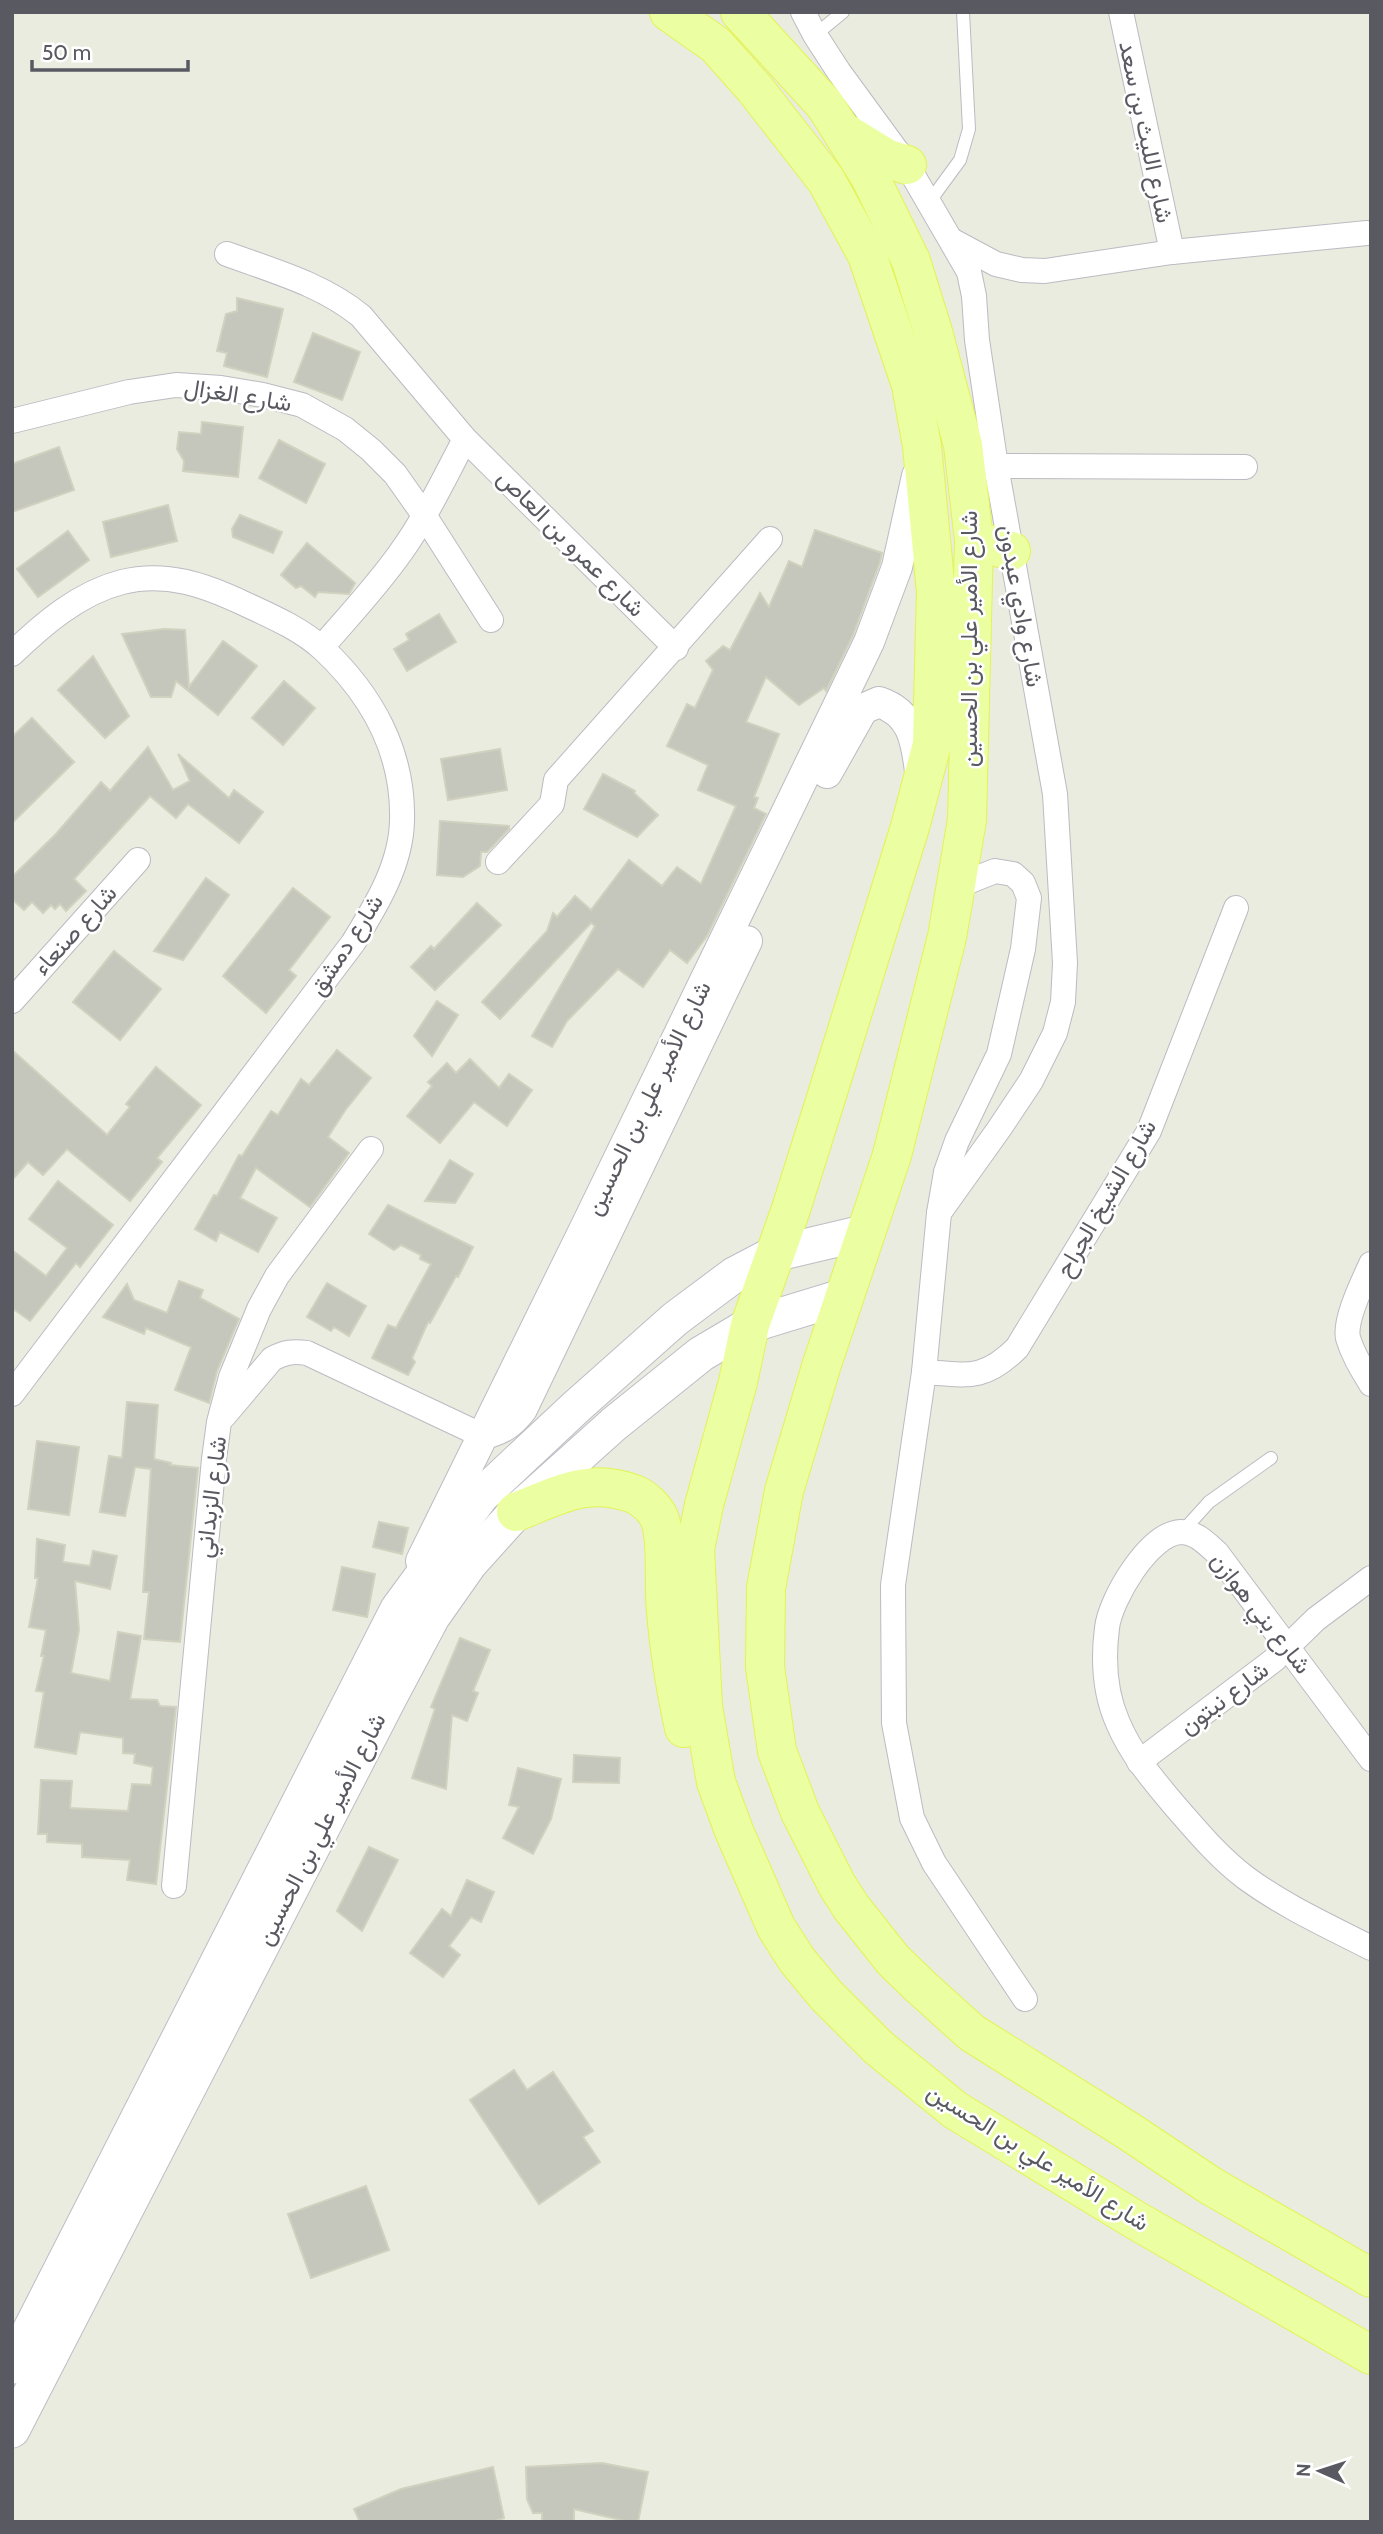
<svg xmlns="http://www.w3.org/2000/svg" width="1383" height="2534" font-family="Cabin,Vazirmatn,sans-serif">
	<rect width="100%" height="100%" fill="#eaece0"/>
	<g fill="#c6c7bc" stroke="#d0d1be" stroke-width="2">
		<polygon points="237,298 283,309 267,377 224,366 227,353 217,351 226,314 237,311"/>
		<polygon points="313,333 360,352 342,400 294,382"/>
		<polygon points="202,422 243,427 238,477 183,471 184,461 177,449 179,432 201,434"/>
		<polygon points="279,440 325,464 306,503 259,478"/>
		<polygon points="59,447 74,490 12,512 12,464"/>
		<polygon points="168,505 177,541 111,557 103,522"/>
		<polygon points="240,515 282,532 273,553 233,537 232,529"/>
		<polygon points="815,530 882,553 880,562 853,635 826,691 824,688 799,705 766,677 746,722 779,734 754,797 758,798 754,808 766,814 707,936 687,963 670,950 643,987 618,969 567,1021 552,1047 532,1036 595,926 591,923 500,1019 482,1002 547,931 553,913 557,917 575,896 591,910 629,860 662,886 677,867 701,884 736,806 698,790 708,765 667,746 687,704 695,708 713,670 706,661 723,646 730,650 760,593 769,607 789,561 802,567"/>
		<polygon points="68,531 89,560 38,597 17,569"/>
		<polygon points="307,543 355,583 349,594 318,592 315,597 301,586 296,588 281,575"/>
		<polygon points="439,614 456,642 407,671 394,649 409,640 406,634"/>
		<polygon points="164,629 185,630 189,687 223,641 257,666 218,715 176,681 171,697 151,697 122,634"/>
		<polygon points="93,656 129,716 105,738 58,690"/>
		<polygon points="284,681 315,708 283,745 252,718"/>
		<polygon points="32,718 74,762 12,823 12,737"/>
		<polygon points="148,747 173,790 190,781 178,754 229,798 234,790 263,812 239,843 188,804 176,818 150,796 74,879 86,891 66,911 60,904 55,909 51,905 43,913 32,902 24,910 12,899 12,877 56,834 101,782 110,791"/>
		<polygon points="500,749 507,790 448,800 441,759"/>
		<polygon points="603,774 635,791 634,793 658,815 637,837 584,809"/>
		<polygon points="440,821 509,826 509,829 487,852 481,852 480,866 463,877 437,875"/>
		<polygon points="206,878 229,895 183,960 154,951"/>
		<polygon points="293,888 330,917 289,970 296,976 266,1013 223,976"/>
		<polygon points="477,903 501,925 435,990 411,967 431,946 434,949"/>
		<polygon points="114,951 161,989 120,1040 73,1002"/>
		<polygon points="437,1001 458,1015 432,1056 414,1036"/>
		<polygon points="12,1050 107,1135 130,1107 126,1104 156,1067 201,1105 157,1158 162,1162 130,1201 67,1149 43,1175 28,1162 12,1180"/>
		<polygon points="337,1050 371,1078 346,1109 328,1137 349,1153 310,1207 256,1168 240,1198 277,1218 258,1252 220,1232 216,1241 195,1229 214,1195 217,1196 239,1155 242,1156 271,1111 278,1115 301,1079 309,1085"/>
		<polygon points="470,1059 499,1088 509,1074 532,1090 507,1126 474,1102 440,1143 407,1116 432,1086 428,1082 447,1063 456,1073"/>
		<polygon points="450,1160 473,1174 455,1203 425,1201"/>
		<polygon points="58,1181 113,1225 80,1267 76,1263 30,1321 12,1308 12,1250 46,1276 67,1248 29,1219"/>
		<polygon points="388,1205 473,1247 458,1277 456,1276 430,1323 428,1322 412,1358 415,1362 408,1375 372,1358 388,1325 396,1328 431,1264 420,1259 421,1255 401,1245 394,1250 369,1234"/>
		<polygon points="179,1281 203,1290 200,1298 239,1319 217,1371 209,1403 175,1390 191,1347 146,1328 144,1334 103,1317 127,1284 134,1300 167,1313"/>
		<polygon points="327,1283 366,1306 349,1336 334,1327 331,1331 307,1317"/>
		<polygon points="127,1402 158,1405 154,1459 171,1463 170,1465 198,1468 180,1642 144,1639 149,1592 143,1592 151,1469 135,1467 125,1516 100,1512 109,1456 122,1458"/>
		<polygon points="37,1441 79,1447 69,1515 28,1509"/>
		<polygon points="379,1522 408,1528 402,1554 373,1547"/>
		<polygon points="37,1539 65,1545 63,1562 90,1566 93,1551 117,1556 110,1589 75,1581 79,1630 71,1673 110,1681 118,1632 141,1636 130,1699 157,1700 160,1706 176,1707 156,1884 127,1880 130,1860 82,1857 82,1844 47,1842 47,1834 38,1834 41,1780 72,1781 70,1808 128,1811 132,1784 151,1785 153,1767 134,1763 135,1754 123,1753 123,1738 80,1732 76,1754 35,1747 44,1692 36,1691 44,1656 41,1656 46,1630 29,1627 38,1578 35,1578"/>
		<polygon points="342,1567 375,1574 367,1617 333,1610"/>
		<polygon points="460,1638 490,1650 473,1691 478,1693 467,1721 452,1715 446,1789 412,1778 435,1709 431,1707"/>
		<polygon points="574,1755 620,1758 619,1783 573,1782"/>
		<polygon points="518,1768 561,1779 551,1819 533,1854 503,1838 519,1807 509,1805"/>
		<polygon points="369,1847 398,1860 362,1931 337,1911"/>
		<polygon points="467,1880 494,1892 481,1922 471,1917 449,1946 460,1955 443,1977 410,1953 442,1909 451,1916"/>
		<polygon points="514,2070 527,2090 553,2072 593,2131 583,2137 600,2162 539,2204 470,2100"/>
		<polygon points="366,2186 389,2250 311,2278 288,2214"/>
		<polygon points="602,2463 648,2472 638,2522 629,2522 574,2509 574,2522 542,2522 542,2513 533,2513 527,2499 526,2467"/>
		<polygon points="493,2467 504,2518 491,2522 360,2522 354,2509 401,2489"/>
	</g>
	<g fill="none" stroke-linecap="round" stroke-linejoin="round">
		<g stroke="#bbbbc2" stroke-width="14">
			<g id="service">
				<polyline points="815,35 843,12"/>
				<polyline points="930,201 960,160 969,129 963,12"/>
				<polyline points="1182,1532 1209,1502 1271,1458"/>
			</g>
		</g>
		<g stroke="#bbbbc2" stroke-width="26">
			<g id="minor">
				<polyline points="803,12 815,35 839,72 907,165 969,272 974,296 977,340 996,466 1055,794 1065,963 1063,1002 1055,1033 1031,1081 999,1129 939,1213"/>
				<polyline points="1121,12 1172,252"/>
				<polyline points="953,241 996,264 1022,270 1045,271 1172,252 1367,233"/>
				<path d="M227,254C273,271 322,284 361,316L465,439L676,648"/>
				<polyline points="12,421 129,392 176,385 221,388 263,395 302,405 345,429 371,450 395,474 424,515 491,620"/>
				<polyline points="996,466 1245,467"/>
				<path d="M322,647C349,616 377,586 401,552C426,517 445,477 465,439"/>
				<path d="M12,654C43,624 79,593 122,582C166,571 205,585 245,604C271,616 301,629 323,649C372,695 404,753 402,821C401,866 375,907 353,943L12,1394"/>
				<polyline points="498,862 552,804 556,780 770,539"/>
				<polyline points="955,887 995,871 1013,874 1023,883 1029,898 1023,949 999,1054 957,1141 946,1172 939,1213 924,1372 893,1585 894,1723 912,1818 934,1863 1025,1999"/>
				<polyline points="12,1001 138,860"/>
				<path d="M1371,1264C1363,1282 1344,1320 1348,1338C1353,1355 1362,1369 1371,1384"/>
				<path d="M924,1372C967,1375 984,1381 1017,1348L1149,1131L1236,908"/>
				<path d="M224,1416L272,1359C285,1352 293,1351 307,1353L481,1435"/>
				<path d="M1371,1759L1217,1553C1207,1544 1196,1532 1181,1532C1149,1533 1110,1600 1107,1628C1103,1659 1105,1694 1118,1723C1131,1754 1153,1780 1175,1806C1197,1831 1218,1857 1246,1878C1284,1906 1328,1926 1371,1948"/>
				<polyline points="1139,1762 1274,1660 1316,1619 1371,1578"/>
				<polyline points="174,1886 214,1459 219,1422 231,1377 259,1309 277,1276 371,1149"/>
			</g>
		</g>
		<g stroke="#bbbbc2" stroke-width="32">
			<g id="tertiary">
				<path d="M827,773L863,709L879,702C912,713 916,740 920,771"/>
				<path d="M481,1435C500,1430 510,1425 522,1409L747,941"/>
				<polyline points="421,1561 587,1224 869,642 897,567 917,476"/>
			</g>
		</g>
		<g stroke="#bdbdc6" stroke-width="37">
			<g id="secondary">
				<polyline points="12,2366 398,1609 481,1496 576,1407 675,1319 734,1275 774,1254 867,1232"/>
				<polyline points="12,2430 389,1698 432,1617 470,1563 516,1512 614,1424 701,1354 750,1325 845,1296"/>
			</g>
		</g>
		<g stroke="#e3f352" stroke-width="40">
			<g id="primary">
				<polyline points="669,12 716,45 755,89 826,180 867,255 911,385 922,446 936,592 932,744 910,827 827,1095 791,1209 750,1325 738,1382 704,1505 695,1549 703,1707 716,1782 734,1831 776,1927 797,1960 826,1995 879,2048 955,2110 1137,2221 1371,2355"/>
				<polyline points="740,12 825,105 870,177 911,261 933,332 963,445 974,540 967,820 947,937 892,1155 821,1367 784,1491 766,1588 765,1667 777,1751 800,1812 837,1885 851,1907 893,1960 921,1987 972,2033 1127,2130 1211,2186 1371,2278"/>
				<polyline points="847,134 886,158 907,165"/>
				<polyline points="974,540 1011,551"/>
				<path d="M516,1512C559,1495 588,1477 634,1494C644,1498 656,1509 660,1520C668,1543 663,1585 666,1611C669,1651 676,1690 684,1728"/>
			</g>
		</g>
		<use href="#service" stroke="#fff" stroke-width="12"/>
		<use href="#minor" stroke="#fff" stroke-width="24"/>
		<use href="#tertiary" stroke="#fff" stroke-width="30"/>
		<use href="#secondary" stroke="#fff" stroke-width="35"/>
		<use href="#primary" stroke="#ebffa2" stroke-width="38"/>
	</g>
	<g text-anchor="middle" stroke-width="5" stroke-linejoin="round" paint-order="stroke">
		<g font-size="24" fill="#595961" stroke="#fff">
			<text transform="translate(1146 132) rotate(78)" y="8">شارع الليث بن سعد</text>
			<text transform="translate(238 395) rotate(9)" y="8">شارع الغزال</text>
			<text transform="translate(571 543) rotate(45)" y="8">شارع عمرو بن العاص</text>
			<text transform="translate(1021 606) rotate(80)" y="8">شارع وادي عبدون</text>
			<text transform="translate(969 639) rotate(-90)" y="8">شارع الأمير علي بن الحسين</text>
			<text transform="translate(75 930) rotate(-48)" y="8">شارع صنعاء</text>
			<text transform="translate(346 945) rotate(-57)" y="8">شارع دمشق</text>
			<text transform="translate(648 1098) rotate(-64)" y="8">شارع الأمير علي بن الحسين</text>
			<text transform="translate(1106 1198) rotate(-60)" y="8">شارع الشيخ الجراح</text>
			<text transform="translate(211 1497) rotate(-83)" y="8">شارع الزبداني</text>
			<text transform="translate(1261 1613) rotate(52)" y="8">شارع بني هوازن</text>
			<text transform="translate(1224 1698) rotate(-37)" y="8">شارع نبتون</text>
			<text transform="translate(321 1829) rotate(-63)" y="8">شارع الأمير علي بن الحسين</text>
			<text transform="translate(1038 2157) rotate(32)" y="8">شارع الأمير علي بن الحسين</text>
		</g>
	</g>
	<rect width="1383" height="2534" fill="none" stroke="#595961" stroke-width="28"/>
	<g transform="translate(1320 2471) rotate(273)" stroke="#ffffff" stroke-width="5" paint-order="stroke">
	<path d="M0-5L12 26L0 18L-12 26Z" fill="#595961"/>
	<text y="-10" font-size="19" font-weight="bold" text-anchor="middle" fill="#595961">N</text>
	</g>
	<path d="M32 60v10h156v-10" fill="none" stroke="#595961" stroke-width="3.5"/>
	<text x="42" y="60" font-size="21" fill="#595961" stroke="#ffffff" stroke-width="5" paint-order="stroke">50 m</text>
</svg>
